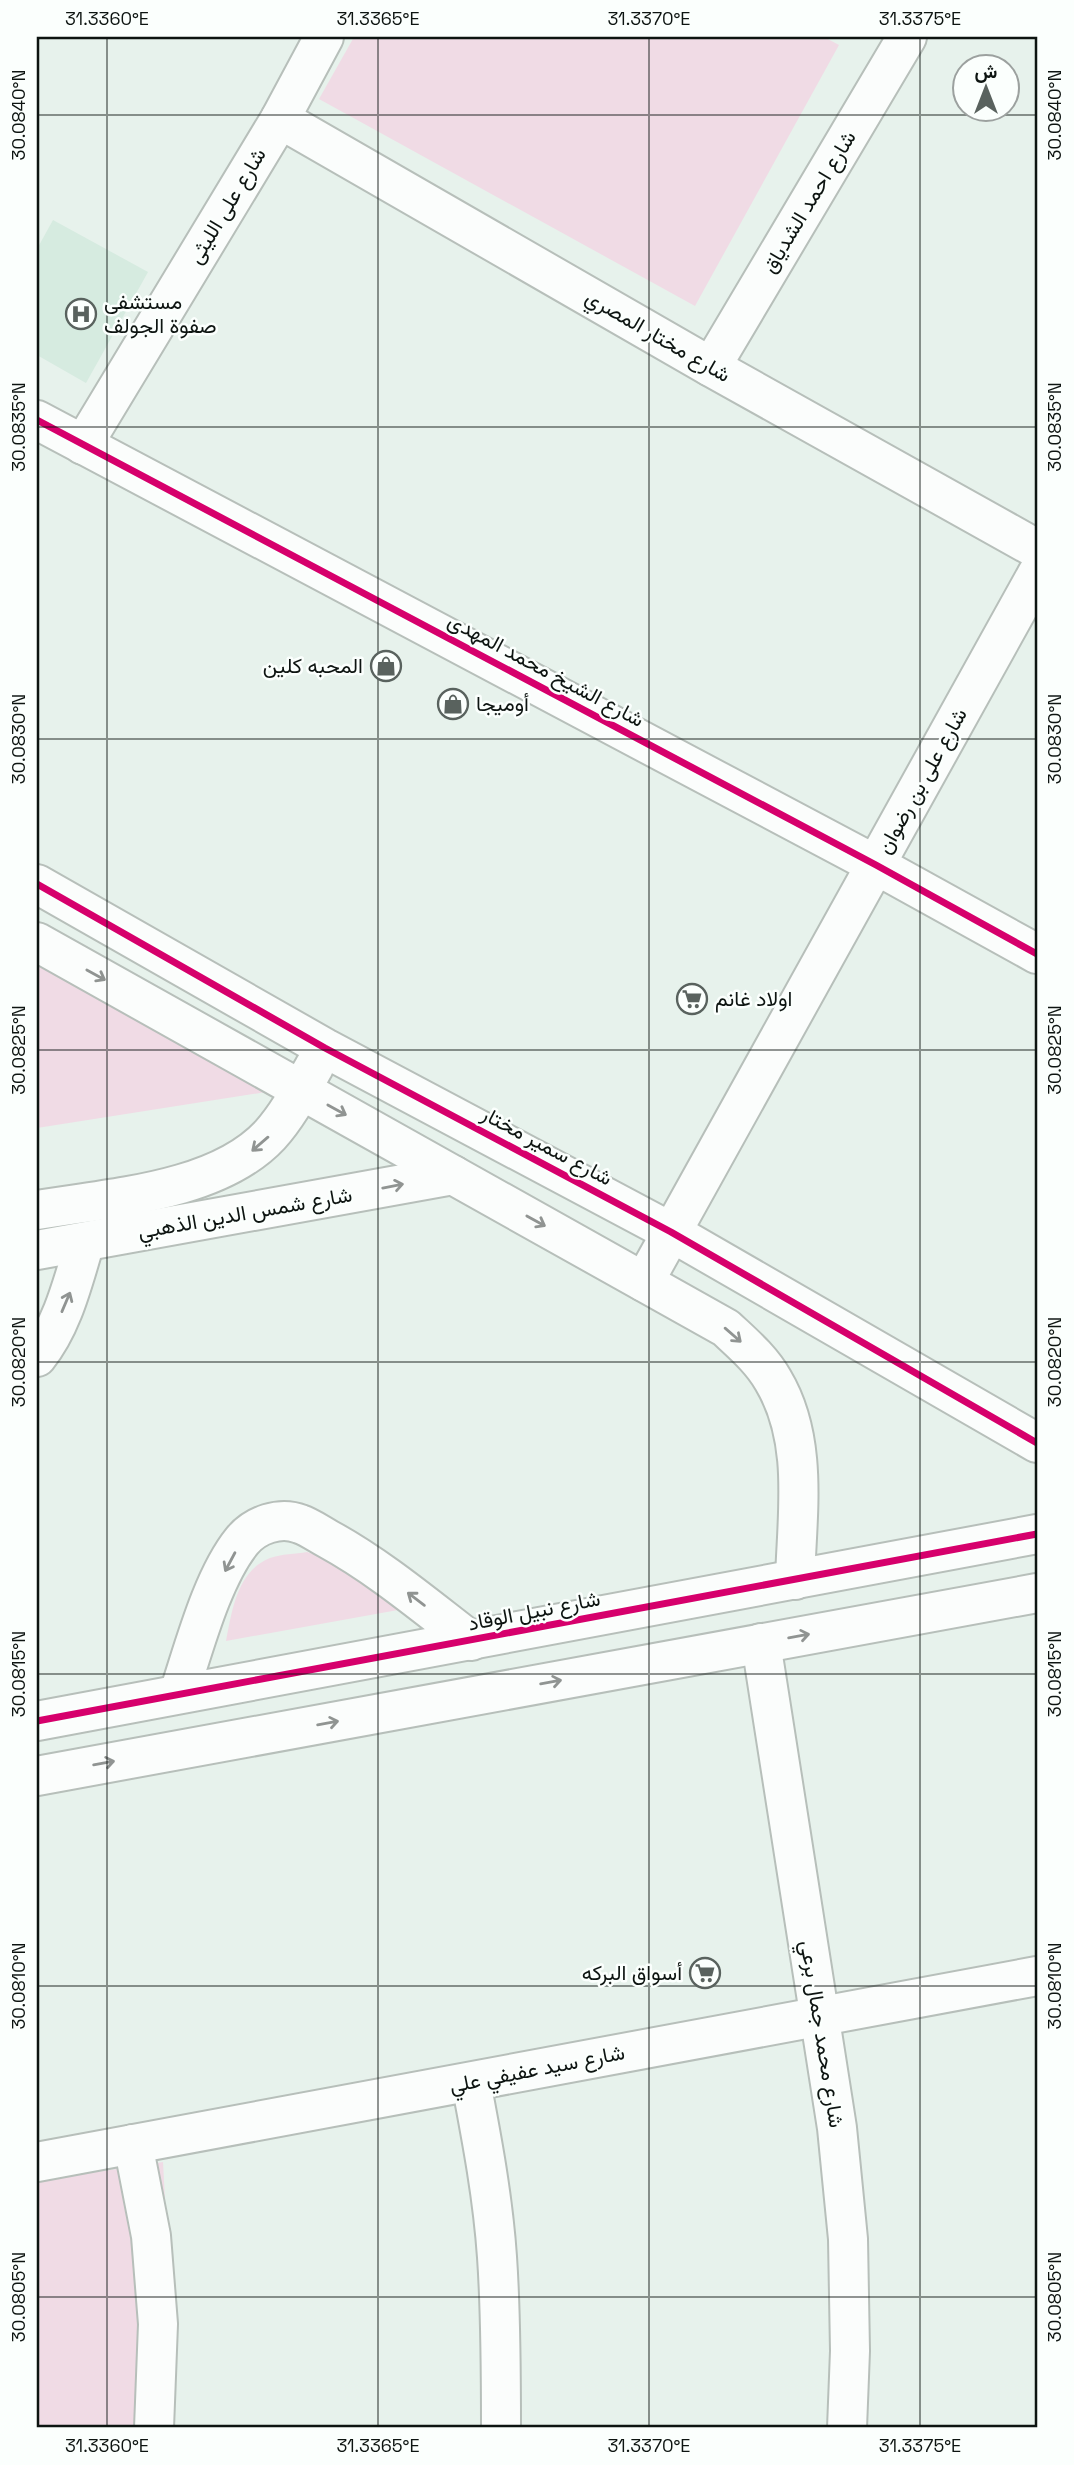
<svg xmlns="http://www.w3.org/2000/svg" width="1074" height="2465" font-family="'Space Grotesk',Vazirmatn,sans-serif">
	<rect width="100%" height="100%" fill="#e7f2ec"/>
	<polygon fill="#d6ebe0" points="53,220 148,272 86,383 37,355 37,249"/>
	<g fill="#f0dbe5">
		<polygon points="354,37 824,37 839,45 695,306 319,99"/>
		<polygon points="37,964 266,1092 37,1128"/>
		<path d="M307,1552L338,1563L409,1608L226,1641C232,1611 237,1571 270,1558C281,1554 296,1554 307,1552Z"/>
		<polygon points="163,2162 172,2333 166,2428 37,2428 37,2181"/>
	</g>
	<g fill="none" stroke-linecap="round" stroke-linejoin="round">
		<g stroke="#b7bfba" stroke-width="42">
			<g id="minor">
				<polyline points="280,119 711,367 1037,549"/>
				<polyline points="711,367 907,37"/>
				<polyline points="37,420 876,865 1037,954"/>
				<polyline points="83,445 280,119 324,37"/>
				<polyline points="37,884 325,1048 671,1232 1037,1443"/>
				<path d="M37,942L726,1328C743,1344 761,1359 773,1380C809,1440 797,1513 795,1580"/>
				<path d="M37,1210C109,1198 217,1192 270,1135C288,1115 301,1090 314,1067"/>
				<polyline points="37,1250 453,1175"/>
				<polyline points="644,1282 1037,574"/>
				<path d="M37,1357C63,1325 73,1281 85,1242"/>
				<polyline points="761,1643 837,2128 848,2239 850,2351 847,2428"/>
				<path d="M179,1693C194,1648 212,1578 242,1541C255,1525 280,1516 300,1524C309,1527 319,1534 328,1539C379,1567 424,1605 471,1641"/>
				<polyline points="37,1721 1037,1534"/>
				<polyline points="37,1776 1037,1593"/>
				<path d="M471,2082C482,2140 493,2198 497,2257C501,2314 501,2371 501,2428"/>
				<polyline points="133,2144 151,2236 158,2324 154,2428"/>
				<polyline points="37,2162 1037,1976"/>
			</g>
		</g>
		<use href="#minor" stroke="#fbfdfc" stroke-width="38"/>
		<g stroke="#fbfffd" stroke-width="11">
			<g id="cycleway">
				<polyline points="37,420 876,865 1037,954"/>
				<polyline points="37,884 325,1048 671,1232 1037,1443"/>
				<polyline points="37,1721 1037,1534"/>
			</g>
		</g>
		<use href="#cycleway" stroke="#d6006c" stroke-width="7"/>
	</g>
	<defs><path id="oneway-shaft" d="M-6 0H5M1.5-3L5.5 0L1.5 3" fill="none" stroke-width="1.6" stroke-linecap="round" stroke-linejoin="round" transform="scale(1.75)"/></defs>
	<g stroke="#909492">
		<use href="#oneway-shaft" transform="translate(96 975) rotate(29)"/>
		<use href="#oneway-shaft" transform="translate(337 1110) rotate(29)"/>
		<use href="#oneway-shaft" transform="translate(260 1144) rotate(139)"/>
		<use href="#oneway-shaft" transform="translate(393 1186) rotate(-11)"/>
		<use href="#oneway-shaft" transform="translate(536 1221) rotate(29)"/>
		<use href="#oneway-shaft" transform="translate(66 1302) rotate(-67)"/>
		<use href="#oneway-shaft" transform="translate(733 1335) rotate(41)"/>
		<use href="#oneway-shaft" transform="translate(230 1562) rotate(118)"/>
		<use href="#oneway-shaft" transform="translate(416 1599) rotate(-143)"/>
		<use href="#oneway-shaft" transform="translate(799 1636) rotate(-10)"/>
		<use href="#oneway-shaft" transform="translate(551 1682) rotate(-10)"/>
		<use href="#oneway-shaft" transform="translate(328 1723) rotate(-10)"/>
		<use href="#oneway-shaft" transform="translate(104 1763) rotate(-10)"/>
	</g>
	<path fill="none" stroke="#0d1411" stroke-width="2" stroke-opacity="0.45" d="M107,37V2428M378,37V2428M649,37V2428M920,37V2428M37,115H1037M37,427H1037M37,739H1037M37,1050H1037M37,1362H1037M37,1674H1037M37,1986H1037M37,2297H1037"/>
	<defs>
		<g id="hospital-ring" transform="scale(1.575)"><circle r="9.5" fill="#fbfffd" stroke="#59625e" stroke-width="1.5"/><path d="M-5-5h3v3.5h4V-5h3V5h-3V1.5h-4V5h-3Z" fill="#59625e"/></g>
		<g id="shop-ring" transform="scale(1.575)"><circle r="9.5" fill="#fbfffd" stroke="#59625e" stroke-width="1.5"/><path d="M-5-2.5h2.3a2.7 3.5 0 0 1 5.4 0H5L5.5 6h-11ZM-1.5-2.5h3a1.5 2.3 0 0 0-3 0Z" fill="#59625e"/></g>
		<g id="supermarket-ring" transform="scale(1.575)"><circle r="9.5" fill="#fbfffd" stroke="#59625e" stroke-width="1.5"/><path d="M-6-5.5h2.5l.6 2H6L4.5 2H-2.5L-4.4-4H-6ZM-1.5 3.2a1.3 1.3 0 1 0 .1 0ZM3 3.2a1.3 1.3 0 1 0 .1 0Z" fill="#59625e"/></g>
	</defs>
	<g fill-rule="evenodd">
		<use href="#hospital-ring" x="81" y="314"/>
		<use href="#shop-ring" x="386" y="666"/>
		<use href="#shop-ring" x="453" y="704"/>
		<use href="#supermarket-ring" x="692" y="999"/>
		<use href="#supermarket-ring" x="705" y="1973"/>
	</g>
	<g text-anchor="middle" stroke-width="5" stroke-linejoin="round" paint-order="stroke">
		<g font-size="21" fill="#0d1411" stroke="#fbfffd">
			<text transform="translate(809 202) rotate(-59)" y="7">شارع احمد الشدياق</text>
			<text transform="translate(227 206) rotate(-59)" y="7">شارع على الليثى</text>
			<text transform="translate(658 336) rotate(30)" y="7">شارع مختار المصري</text>
			<text transform="translate(546 670) rotate(28)" y="7">شارع الشيخ محمد المهدى</text>
			<text transform="translate(922 781) rotate(-61)" y="7">شارع على بن رضوان</text>
			<text transform="translate(547 1146) rotate(28)" y="7">شارع سمير مختار</text>
			<text transform="translate(245 1213) rotate(-10)" y="7">شارع شمس الدين الذهبي</text>
			<text transform="translate(534 1611) rotate(-11)" y="7">شارع نبيل الوقاد</text>
			<text transform="translate(822 2034) rotate(81)" y="7">شارع محمد جمال برعي</text>
			<text transform="translate(537 2069) rotate(-11)" y="7">شارع سيد عفيفي علي</text>
		</g>
		<g font-size="21" fill="#0d1411" stroke="#fbfffd" text-anchor="start">
			<text x="104" y="309">مستشفى<tspan x="104" dy="24">صفوة الجولف</tspan></text>
			<text x="363" y="673" text-anchor="end">المحبه كلين</text>
			<text x="476" y="711">أوميجا</text>
			<text x="715" y="1006">اولاد غانم</text>
			<text x="682" y="1980" text-anchor="end">أسواق البركه</text>
		</g>
	</g>
	<rect width="1074" height="2465" fill="none" stroke="#fbfffd" stroke-width="77"/>
	<g transform="translate(986 88)"><circle r="33" fill="#fbfffd" stroke="#9ca19f" stroke-width="2"/>
	<path d="M0-5L12 26L0 18L-12 26Z" fill="#59625e"/>
	<text y="-10" font-size="19" font-weight="bold" text-anchor="middle" fill="#0d1411">ش</text>
	</g>
	<rect x="38" y="38" width="998" height="2388" fill="none" stroke="#0d1411" stroke-width="2.5"/>
	<g font-size="18" text-anchor="middle" fill="#0d1411">
		<text x="107" y="25">31.3360°E</text>
		<text x="378" y="25">31.3365°E</text>
		<text x="649" y="25">31.3370°E</text>
		<text x="920" y="25">31.3375°E</text>
		<text transform="translate(19 115) rotate(-90)" y="6">30.0840°N</text>
		<text transform="translate(1055 115) rotate(-90)" y="6">30.0840°N</text>
		<text transform="translate(19 427) rotate(-90)" y="6">30.0835°N</text>
		<text transform="translate(1055 427) rotate(-90)" y="6">30.0835°N</text>
		<text transform="translate(19 739) rotate(-90)" y="6">30.0830°N</text>
		<text transform="translate(1055 739) rotate(-90)" y="6">30.0830°N</text>
		<text transform="translate(19 1050) rotate(-90)" y="6">30.0825°N</text>
		<text transform="translate(1055 1050) rotate(-90)" y="6">30.0825°N</text>
		<text transform="translate(19 1362) rotate(-90)" y="6">30.0820°N</text>
		<text transform="translate(1055 1362) rotate(-90)" y="6">30.0820°N</text>
		<text transform="translate(19 1674) rotate(-90)" y="6">30.0815°N</text>
		<text transform="translate(1055 1674) rotate(-90)" y="6">30.0815°N</text>
		<text transform="translate(19 1986) rotate(-90)" y="6">30.0810°N</text>
		<text transform="translate(1055 1986) rotate(-90)" y="6">30.0810°N</text>
		<text transform="translate(19 2297) rotate(-90)" y="6">30.0805°N</text>
		<text transform="translate(1055 2297) rotate(-90)" y="6">30.0805°N</text>
		<text x="107" y="2452">31.3360°E</text>
		<text x="378" y="2452">31.3365°E</text>
		<text x="649" y="2452">31.3370°E</text>
		<text x="920" y="2452">31.3375°E</text>
	</g>
</svg>
